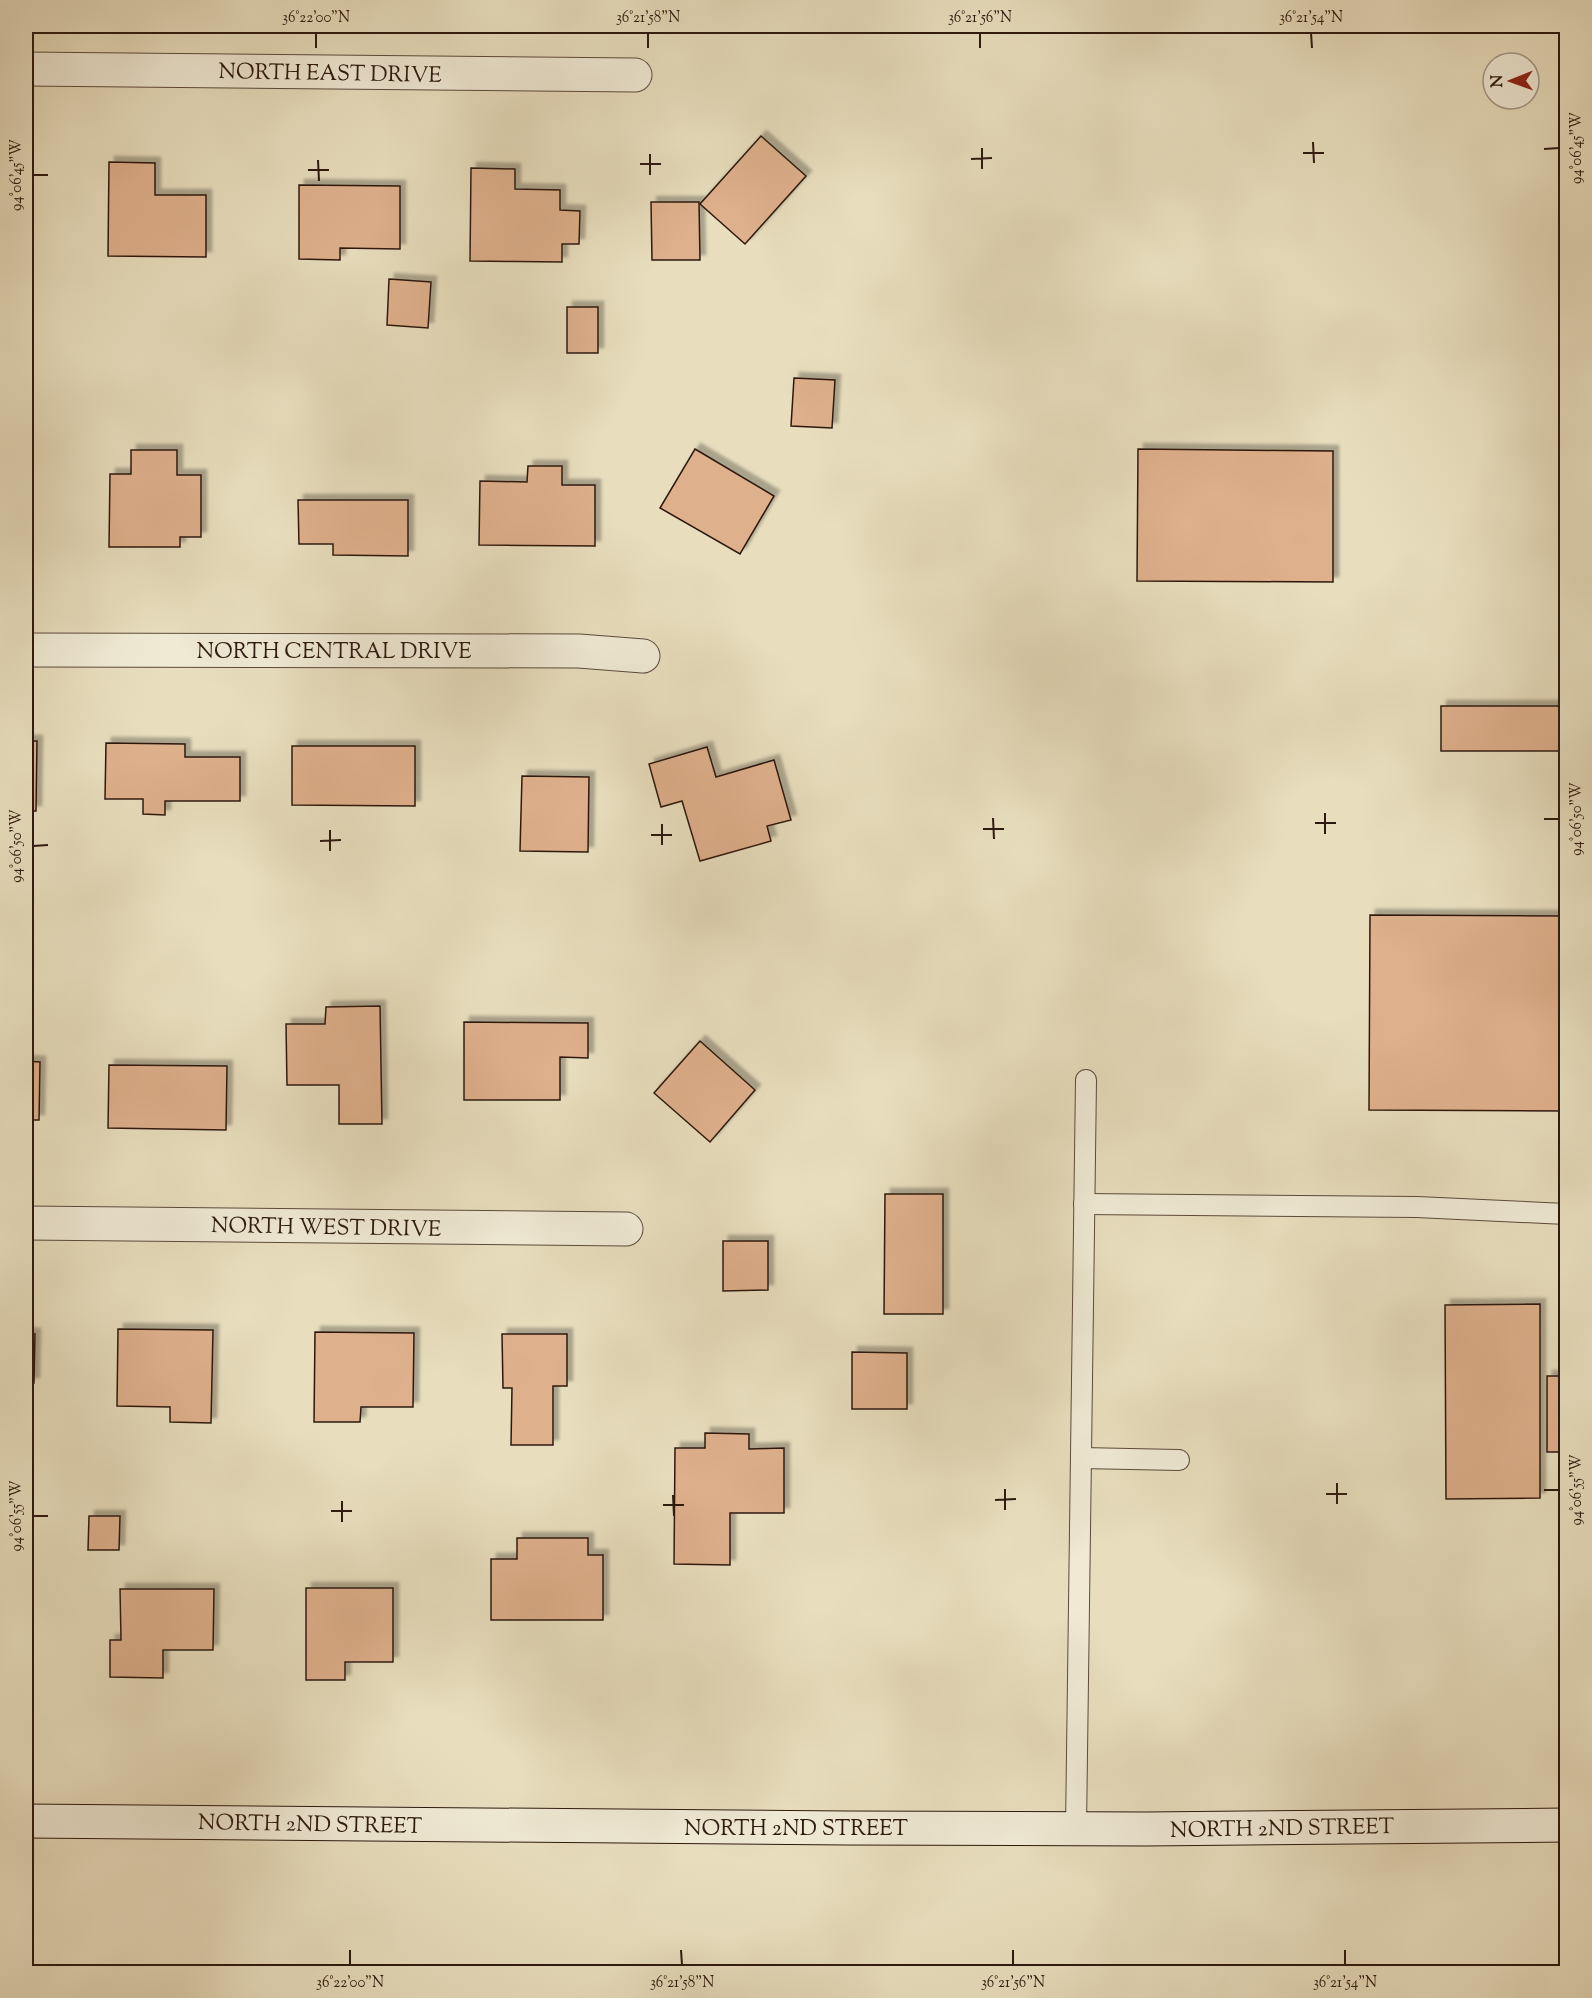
<svg xmlns="http://www.w3.org/2000/svg" width="1592" height="1998" font-family="'Sorts Mill Goudy',serif">
	<defs>
		<filter id="shadow"><feDropShadow dx="5.5" dy="-5.5" stdDeviation="1.5" flood-color="#0004"/></filter>
	</defs>
	<rect width="100%" height="100%" fill="#e8debe"/>
	<filter id="stains"><feTurbulence type="fractalNoise" baseFrequency=".00333" numOctaves="4"/><feColorMatrix values="0 0 0 0 .2 0 0 0 0 .09 0 0 0 0 .02 0 0 0 .5 -.17"/></filter>
	<radialGradient id="worn" r=".72"><stop offset=".6" stop-color="#630" stop-opacity="0"/><stop offset="1" stop-color="#630" stop-opacity=".3"/></radialGradient>
	<g fill="#deb08c" stroke="#2d190f" stroke-width="1.5" filter="url(#shadow)">
		<polygon points="761,136 806,176 745,244 700,204"/>
		<polygon points="109,162 155,163 155,195 206,195 206,257 108,256"/>
		<polygon points="471,168 515,169 515,189 560,190 560,210 580,211 579,244 562,244 562,262 470,261"/>
		<polygon points="299,185 400,186 400,249 340,248 340,260 299,259"/>
		<polygon points="651,202 699,202 700,260 652,260"/>
		<polygon points="389,279 431,282 428,328 387,325"/>
		<rect x="567" y="307" width="31" height="46"/>
		<polygon points="794,378 835,380 832,428 791,426"/>
		<polygon points="695,449 774,496 740,554 660,508"/>
		<polygon points="1138,449 1333,451 1333,582 1137,581"/>
		<polygon points="131,450 177,450 177,475 201,475 201,537 180,537 180,547 109,547 110,474 131,474"/>
		<polygon points="528,466 562,466 562,485 595,485 595,546 479,545 480,481 527,482"/>
		<polygon points="298,500 408,500 408,556 333,555 333,544 299,544"/>
		<rect x="1441" y="706" width="125" height="45"/>
		<polygon points="26,741 37,741 36,811 26,811"/>
		<polygon points="106,743 185,744 185,757 240,757 240,801 165,801 165,815 143,814 143,799 105,799"/>
		<polygon points="292,746 415,746 415,806 292,805"/>
		<polygon points="707,747 716,777 774,760 791,820 767,826 771,841 700,861 682,801 661,807 649,764"/>
		<polygon points="522,776 589,777 588,852 520,851"/>
		<polygon points="1370,915 1566,916 1566,1111 1369,1110"/>
		<polygon points="380,1006 382,1124 339,1124 339,1085 287,1085 286,1024 325,1024 326,1007"/>
		<polygon points="464,1022 588,1023 588,1058 560,1057 560,1100 464,1100"/>
		<polygon points="700,1041 755,1090 710,1142 654,1093"/>
		<polygon points="26,1061 40,1062 39,1120 26,1120"/>
		<polygon points="109,1065 227,1066 226,1130 108,1128"/>
		<polygon points="885,1194 943,1194 943,1314 884,1314"/>
		<polygon points="723,1241 768,1241 768,1290 723,1291"/>
		<polygon points="1540,1304 1540,1498 1446,1499 1445,1305"/>
		<polygon points="118,1329 213,1330 211,1423 170,1422 170,1407 117,1406"/>
		<polygon points="315,1332 414,1333 413,1407 361,1407 360,1422 314,1422"/>
		<polygon points="26,1333 35,1334 34,1383 26,1383"/>
		<polygon points="502,1334 567,1334 567,1386 553,1386 553,1445 511,1445 512,1388 503,1388"/>
		<polygon points="852,1352 907,1353 907,1409 852,1409"/>
		<rect x="1547" y="1376" width="19" height="76"/>
		<polygon points="705,1433 749,1434 749,1449 784,1448 784,1513 730,1513 730,1565 674,1564 675,1448 705,1448"/>
		<polygon points="89,1516 120,1516 119,1550 88,1550"/>
		<polygon points="517,1538 588,1538 588,1555 603,1555 603,1620 491,1620 491,1559 517,1559"/>
		<polygon points="306,1588 393,1588 393,1662 345,1662 345,1680 306,1680"/>
		<polygon points="120,1589 214,1589 213,1650 163,1650 163,1678 110,1677 110,1640 121,1640"/>
	</g>
	<g fill="none" stroke-linecap="round" stroke-linejoin="round">
		<g stroke="#5c4a3b" stroke-width="22">
			<g id="service">
				<polyline points="1084,1204 1417,1207 1566,1214"/>
				<polyline points="1081,1458 1179,1460"/>
				<polyline points="1076,1829 1086,1080"/>
			</g>
		</g>
		<g stroke="#5c4a3b" stroke-width="35">
			<g id="minor">
				<polyline points="26,69 635,75"/>
				<polyline points="26,650 579,651 643,656"/>
				<polyline points="26,1223 626,1229"/>
			</g>
		</g>
		<g stroke="#2d190f" stroke-width="35">
			<polyline id="secondary" points="26,1821 847,1828 1146,1829 1566,1825"/>
		</g>
		<use href="#service" stroke="#f0ead5" stroke-width="20"/>
		<use href="#minor" stroke="#f0ead5" stroke-width="33"/>
		<use href="#secondary" stroke="#f0ead5" stroke-width="33"/>
	</g>
	<path fill="none" stroke="#2d190f" stroke-width="2" d="M316,33V48M648,33V48M980,33V48M1311,33L1312,48M1313,142L1314,163M982,148V169M1544,149L1559,148M1303,153H1324M650,154V175M971,159L992,158M318,160L319,181M640,164H661M308,170H329M33,175H48M1325,813V834M993,818L994,839M1544,819H1559M1315,823H1336M662,824V845M983,829H1004M330,830V851M651,835H672M320,841L341,840M33,846L48,845M1337,1483V1504M1005,1489V1510M1544,1490H1559M1326,1494H1347M673,1495L674,1516M995,1500L1016,1499M342,1501V1522M663,1505H684M331,1511H352M33,1516H48M350,1950V1965M681,1950L682,1965M1013,1950V1965M1345,1950V1965"/>
	<g text-anchor="middle" stroke-width="4.5" stroke-linejoin="round" paint-order="stroke">
		<g font-size="22" fill="#2d190f" stroke="#f0ead5">
			<text transform="translate(330 72) rotate(1)" y="8">NORTH EAST DRIVE</text>
			<text x="334" y="658">NORTH CENTRAL DRIVE</text>
			<text transform="translate(326 1226) rotate(1)" y="8">NORTH WEST DRIVE</text>
			<text transform="translate(310 1823) rotate(1)" y="8">NORTH 2ND STREET</text>
			<text x="796" y="1835">NORTH 2ND STREET</text>
			<text transform="translate(1282 1827) rotate(-1)" y="8">NORTH 2ND STREET</text>
		</g>
	</g>
	<rect width="1592" height="1998" fill="none" stroke="#e8debe" stroke-width="66"/>
	<g transform="translate(1511 81) rotate(269)"><circle r="28" fill="#f0ead5" stroke="#a29686" stroke-width="1.5"/>
	<path d="M0-4.5L10 22L0 15L-10 22Z" fill="#8f2418"/>
	<text y="-9" font-size="16" font-weight="bold" text-anchor="middle" fill="#2d190f">N</text>
	</g>
	<rect x="33" y="33" width="1526" height="1932" fill="none" stroke="#2d190f" stroke-width="2"/>
	<g font-size="15" text-anchor="middle" fill="#2d190f">
		<text x="316" y="22">36°22'00"N</text>
		<text x="648" y="22">36°21'58"N</text>
		<text x="980" y="22">36°21'56"N</text>
		<text x="1311" y="22">36°21'54"N</text>
		<text transform="translate(1576 148) rotate(-90)" y="5">94°06'45"W</text>
		<text transform="translate(16 175) rotate(-90)" y="5">94°06'45"W</text>
		<text transform="translate(1576 819) rotate(-90)" y="5">94°06'50"W</text>
		<text transform="translate(16 846) rotate(-90)" y="5">94°06'50"W</text>
		<text transform="translate(1576 1490) rotate(-90)" y="5">94°06'55"W</text>
		<text transform="translate(16 1516) rotate(-90)" y="5">94°06'55"W</text>
		<text x="350" y="1987">36°22'00"N</text>
		<text x="682" y="1987">36°21'58"N</text>
		<text x="1013" y="1987">36°21'56"N</text>
		<text x="1345" y="1987">36°21'54"N</text>
	</g>
	<rect width="100%" height="100%" filter="url(#stains)"/>
	<rect width="100%" height="100%" fill="url(#worn)"/>
</svg>
